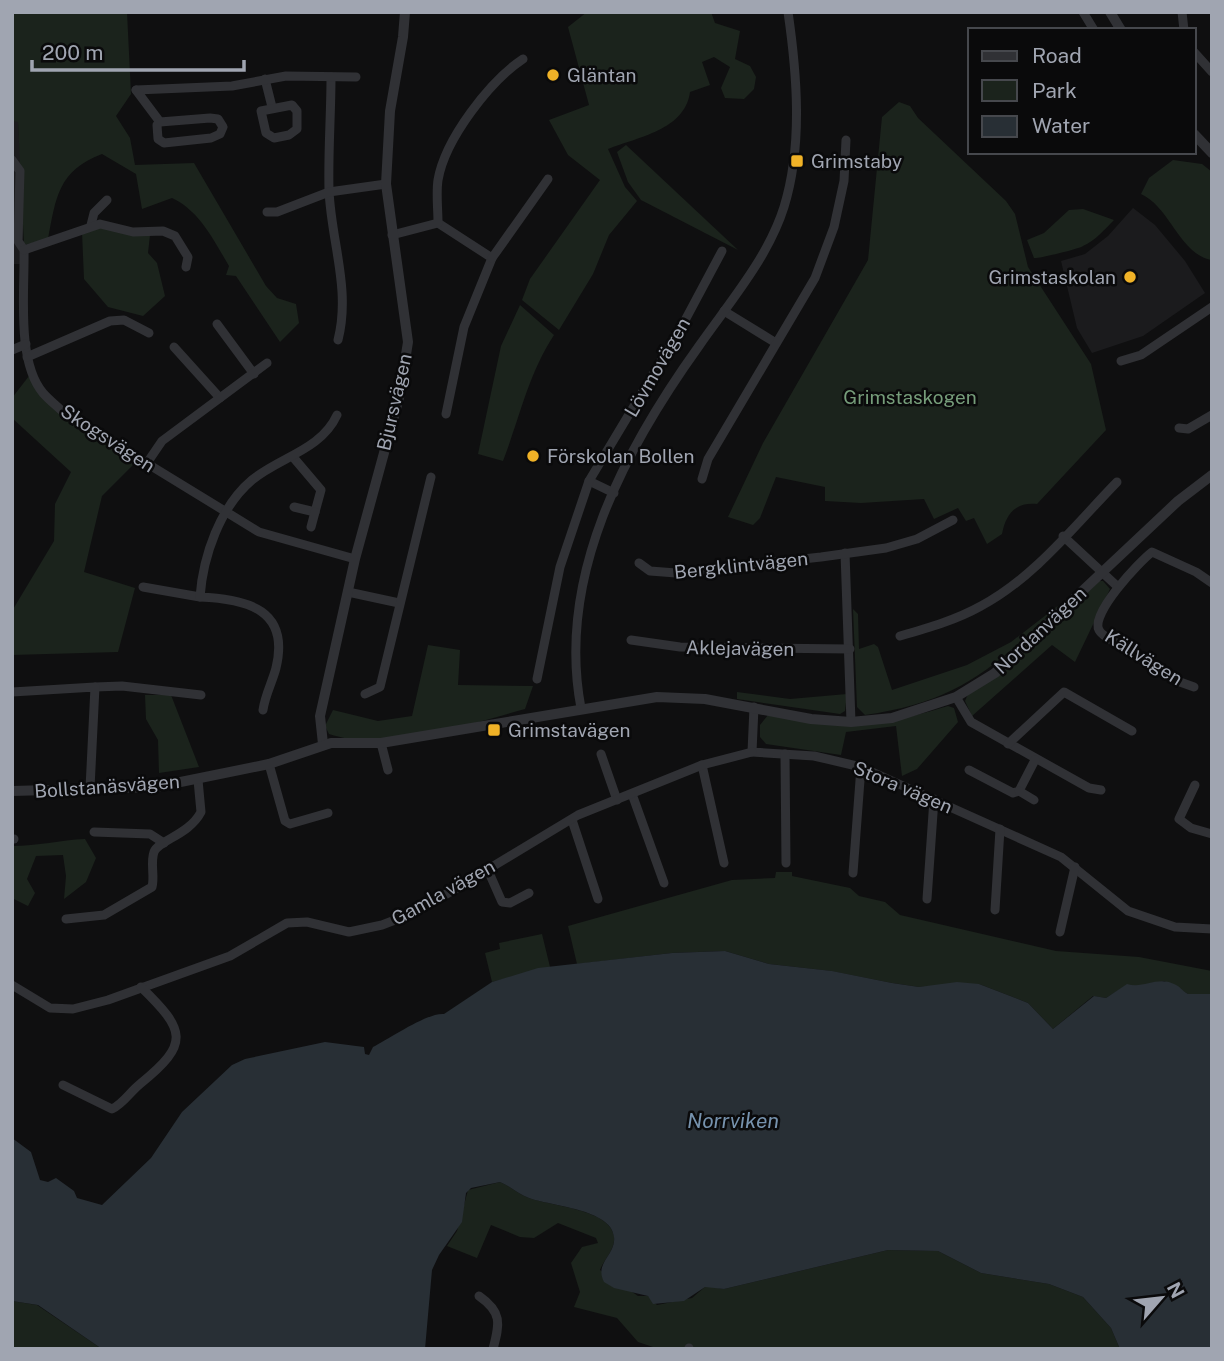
<svg xmlns="http://www.w3.org/2000/svg" width="1224" height="1361" font-family="'Public Sans',sans-serif">
	<rect width="100%" height="100%" fill="#0f0f10"/>
	<g fill="#1b1b1d">
		<polygon points="12,121 18,121 24,215 21,264 12,264"/>
		<polygon points="1133,208 1155,225 1185,261 1205,293 1143,336 1092,353 1077,328 1061,261 1085,254 1108,236"/>
	</g>
	<g fill="#1b231c">
		<path d="M12,12H127L131,94L116,116L130,138L135,165L194,163L266,286L277,298L296,304L299,323L280,342L236,276L226,275L229,266C214,241 200,211 172,198L142,209L136,174L102,154C58,171 56,197 48,239L24,245L18,122L12,121Z"/>
		<path d="M587,12H711L715,23L740,31L735,59L750,66L756,77L754,89L744,99L725,98L721,88L730,67L714,57L702,62L710,85L690,92C685,130 638,137 608,149L625,187L637,201L609,235L593,274L559,330L522,300L530,279L600,180L568,155L549,120L589,105L568,27Z"/>
		<path d="M899,102L910,106L918,118L1006,201L1015,214L1028,267L1091,364L1106,430L1037,504C1015,502 1006,514 1002,534L987,544L974,518L966,521L958,508L934,519L924,499L861,503L825,501V487L776,477L760,518L753,525L728,517L763,443L868,260L882,117Z"/>
		<polygon points="626,145 738,250 641,200 628,182 617,152"/>
		<path d="M1173,160L1202,164L1212,172L1211,260C1179,253 1170,207 1141,194L1149,178Z"/>
		<path d="M1083,209L1114,220C1105,229 1095,241 1083,246C1079,249 1037,259 1034,258L1027,240L1044,233L1069,210Z"/>
		<polygon points="103,227 150,235 148,253 157,263 165,296 143,316 108,307 84,279 82,232"/>
		<path d="M520,305L554,335C528,375 520,417 503,461L478,454L501,346Z"/>
		<path d="M29,376C51,416 97,438 135,463L102,496L84,572L135,588L118,652L12,655V611L54,541L55,504L71,472L12,418V398Z"/>
		<polygon points="1099,581 1103,581 1110,589 1075,662 1052,645 972,716 965,701 968,694 996,677 1042,636"/>
		<path d="M1064,601C997,665 961,702 865,715L857,707L853,609L858,614L859,649L874,644L878,647L892,690L967,665L1011,642Z"/>
		<path d="M428,645L460,650L458,685L533,686L525,709C470,724 385,753 329,734L325,726L333,710L378,721L412,716Z"/>
		<polygon points="737,692 790,699 847,694 845,711 840,714 737,699"/>
		<polygon points="145,695 171,695 199,767 159,773 158,740 146,719"/>
		<path d="M948,706L954,708L958,722L917,769L902,776L896,726L846,732L841,755L766,744L760,737V725L768,715C844,729 873,729 948,706Z"/>
		<path d="M85,839L96,858L86,882L64,899L66,876L63,855L36,856L27,879L35,893L28,906L12,898V846C38,846 60,840 85,839Z"/>
		<polygon points="776,872 792,872 792,876 850,888 859,896 885,902 900,915 1056,951 1139,957 1212,971 1212,994 1188,994 1164,981 1141,987 1127,985 1106,998 1093,996 1053,1029 1028,1003 979,984 919,987 892,983 831,971 769,964 725,951 672,953 577,964 568,926 732,880 775,878"/>
		<polygon points="542,934 550,967 492,982 485,953 500,949 499,943"/>
		<path d="M500,1182C510,1186 518,1194 529,1198C550,1206 610,1209 614,1236C616,1249 604,1259 600,1270L638,1296H648L657,1305L692,1298L706,1286L724,1289L888,1250L938,1251L981,1273L1049,1284L1083,1297L1111,1328L1120,1349H659L638,1342L617,1318L574,1307L580,1292L571,1263L582,1247L598,1243L596,1238L558,1223L534,1238L520,1237L491,1225L477,1258L447,1246L457,1231L468,1190Z"/>
		<polygon points="12,1301 37,1305 102,1349 12,1349"/>
	</g>
	<path fill="#282f35" d="M725,951L769,964L832,971L892,983L919,987L957,982L979,984L1028,1003L1053,1029L1094,996L1106,998L1127,984C1143,989 1157,976 1174,984C1180,986 1182,991 1188,994H1212V1349H1120L1111,1328L1083,1297L1049,1284L981,1273L938,1251L888,1250L724,1289L705,1287L684,1301L653,1304L648,1296L614,1288L604,1282C594,1263 616,1255 614,1237C612,1209 550,1206 529,1198C518,1194 510,1186 500,1182L471,1188L466,1193L462,1222L439,1255L432,1270L425,1349H102L38,1305L12,1301V1138L31,1152L40,1180L48,1182L56,1178L74,1191L77,1198L102,1205L151,1158L182,1112L232,1065L245,1059L325,1042L364,1047L365,1054L369,1055L373,1047C389,1039 428,1012 444,1014L492,982L538,968L672,953Z"/>
	<g fill="none" stroke-linecap="round" stroke-linejoin="round">
		<g stroke="#303135" stroke-width="9">
			<polyline points="1083,12 1094,30"/>
			<polyline points="1182,12 1184,30"/>
			<polyline points="1194,52 1212,72"/>
			<path d="M331,77C331,114 328,153 329,190C331,241 351,289 338,340"/>
			<polyline points="265,79 272,107"/>
			<polyline points="136,90 232,86 286,76 356,77"/>
			<polyline points="136,90 160,122"/>
			<polygon points="292,105 297,111 297,129 289,135 274,138 266,133 261,111"/>
			<polygon points="210,118 218,119 223,127 220,134 211,138 164,143 158,139 157,125 160,122"/>
			<path d="M12,160L20,171L18,241L24,250C25,290 16,361 43,393C49,400 57,406 63,412L259,532L355,559"/>
			<polyline points="267,212 277,212 329,192 386,184"/>
			<polyline points="438,223 492,258 464,327 446,414"/>
			<polyline points="91,225 94,213 107,200"/>
			<path d="M392,235L438,223C438,209 436,193 438,180C445,139 490,81 523,59"/>
			<polyline points="24,250 100,224 133,232 163,231 175,236 188,257 186,267"/>
			<polyline points="492,258 548,179"/>
			<polyline points="724,311 776,343"/>
			<polyline points="217,324 254,374"/>
			<polyline points="174,347 220,398"/>
			<polyline points="12,350 26,344"/>
			<polyline points="27,357 110,321 124,320 149,333"/>
			<polyline points="1121,361 1141,355 1212,307"/>
			<polyline points="1179,428 1188,429 1212,415"/>
			<polyline points="293,457 321,490 315,512 294,507"/>
			<polyline points="147,463 162,441 267,363"/>
			<polyline points="702,479 708,459 815,278 834,227 844,181 846,140"/>
			<polyline points="589,481 614,493"/>
			<polyline points="311,527 315,512"/>
			<polyline points="1063,536 1118,587"/>
			<polyline points="845,553 851,722"/>
			<polyline points="639,563 650,571 676,573 821,557 886,548 917,539 953,520"/>
			<polyline points="143,587 200,597"/>
			<polyline points="348,592 399,603"/>
			<path d="M900,636C928,628 956,620 981,606C1034,578 1076,524 1117,482"/>
			<polyline points="631,640 680,647 850,649"/>
			<polyline points="537,679 560,567 589,481 682,326 722,251"/>
			<polyline points="95,687 122,686 201,695"/>
			<path d="M1194,687L1180,682L1108,638C1105,636 1101,634 1099,630C1090,614 1139,562 1152,552L1196,572L1212,583"/>
			<polyline points="12,692 95,687 90,788"/>
			<polyline points="365,694 380,687 431,477"/>
			<polyline points="956,697 971,722 1089,788 1101,790"/>
			<polyline points="754,707 752,752 814,756 861,767 1061,857 1128,911 1175,927 1212,929"/>
			<path d="M581,708C556,577 625,449 699,346C729,303 768,258 784,207C803,146 797,74 788,12"/>
			<path d="M263,710C265,695 272,683 276,668C290,610 248,599 200,597C203,556 220,507 252,480C280,457 321,450 337,415"/>
			<polyline points="381,743 388,770"/>
			<polyline points="1008,744 1064,692 1132,731"/>
			<polyline points="601,754 617,800"/>
			<polyline points="785,754 786,863"/>
			<polyline points="269,764 285,821 290,824 328,813"/>
			<polyline points="702,765 724,863"/>
			<polyline points="969,770 1013,793 1019,791 1035,760"/>
			<polyline points="1195,785 1179,819 1191,828 1212,834"/>
			<polyline points="1019,791 1034,800"/>
			<polyline points="632,794 664,883"/>
			<polyline points="572,820 598,899"/>
			<polyline points="94,832 150,834 164,843"/>
			<polyline points="12,839 14,839"/>
			<polyline points="487,868 502,902 510,903 529,893"/>
			<polyline points="853,873 861,767"/>
			<polyline points="927,899 934,799"/>
			<polyline points="995,910 1000,829"/>
			<path d="M66,919L104,915L152,887C155,876 150,863 154,852C159,840 189,835 201,812L198,780"/>
			<polyline points="1060,932 1075,867"/>
			<polyline points="12,985 50,1008 73,1009 108,1000 230,956 287,923 307,922 349,932 382,925 413,913 457,888 578,815 702,765 752,752"/>
			<path d="M63,1085L112,1109C123,1104 130,1092 140,1084C191,1043 185,1030 141,987"/>
			<path d="M479,1296C502,1312 500,1323 493,1349"/>
			<polyline points="689,1349 689,1348"/>
		</g>
		<g stroke="#303135" stroke-width="10">
			<polyline points="1110,12 1121,30"/>
			<polyline points="1194,134 1212,153"/>
			<polyline points="323,744 320,716 355,559 399,398 408,342 386,184 390,111 403,37 405,12"/>
			<polyline points="12,791 156,787 269,764 331,743 381,743 657,697 705,699 811,719 851,722 892,718 956,697 995,673 1178,501 1212,475"/>
		</g>
	</g>
	<g fill="#f0b227" stroke="#0a0a0b" stroke-width="2.5">
		<circle cx="553" cy="75" r="7"/>
		<rect x="790" y="154" width="14" height="14" rx="3.5"/>
		<circle cx="1130" cy="277" r="7"/>
		<circle cx="533" cy="456" r="7"/>
		<rect x="487" y="723" width="14" height="14" rx="3.5"/>
	</g>
	<g text-anchor="middle" stroke-width="5" stroke-linejoin="round" paint-order="stroke">
		<g font-size="19" fill="#a0a5b1" stroke="#0a0a0b" text-anchor="start">
			<text x="567" y="82">Gläntan</text>
			<text x="811" y="168">Grimstaby</text>
			<text x="1116" y="284" text-anchor="end">Grimstaskolan</text>
			<text x="547" y="463">Förskolan Bollen</text>
			<text x="508" y="737">Grimstavägen</text>
		</g>
		<g font-size="19" fill="#a0a5b1" stroke="#0a0a0b">
			<text transform="translate(657 367) rotate(-60)" y="7">Lövmovägen</text>
			<text transform="translate(394 402) rotate(-77)" y="7">Bjursvägen</text>
			<text transform="translate(108 438) rotate(33)" y="7">Skogsvägen</text>
			<text transform="translate(741 565) rotate(-6)" y="7">Bergklintvägen</text>
			<text transform="translate(1040 630) rotate(-43)" y="7">Nordanvägen</text>
			<text transform="translate(740 648) rotate(1)" y="7">Aklejavägen</text>
			<text transform="translate(1144 657) rotate(32)" y="7">Källvägen</text>
			<text transform="translate(107 786) rotate(-4)" y="7">Bollstanäsvägen</text>
			<text transform="translate(903 787) rotate(23)" y="7">Stora vägen</text>
			<text transform="translate(443 892) rotate(-29)" y="7">Gamla vägen</text>
		</g>
		<g font-size="19" fill="#769d7a" stroke="#0a0a0b">
			<text x="910" y="404">Grimstaskogen</text>
		</g>
		<g font-size="21" font-style="italic" fill="#7692ad" stroke="#0a0a0b">
			<text x="733" y="1128">Norrviken</text>
		</g>
	</g>
	<rect width="1224" height="1361" fill="none" stroke="#a0a5b1" stroke-width="28"/>
	<rect x="968" y="28" width="228" height="126" fill="#0a0a0b" stroke="#46484d" stroke-width="2"/>
	<rect x="982" y="51" width="35" height="10" fill="#303135" stroke="#46484d" stroke-width="2"/>
	<text x="1032" y="63" font-size="21" fill="#a0a5b1">Road</text>
	<rect x="982" y="80" width="35" height="21" fill="#1b231c" stroke="#46484d" stroke-width="2"/>
	<text x="1032" y="98" font-size="21" fill="#a0a5b1">Park</text>
	<rect x="982" y="116" width="35" height="21" fill="#282f35" stroke="#46484d" stroke-width="2"/>
	<text x="1032" y="133" font-size="21" fill="#a0a5b1">Water</text>
	<g transform="translate(1161 1298) rotate(62)" stroke="#0a0a0b" stroke-width="5" paint-order="stroke">
	<path d="M0-5L12 26L0 18L-12 26Z" fill="#a0a5b1"/>
	<text y="-10" font-size="19" font-weight="bold" text-anchor="middle" fill="#a0a5b1">N</text>
	</g>
	<path d="M32 60v10h212v-10" fill="none" stroke="#a0a5b1" stroke-width="3.5"/>
	<text x="42" y="60" font-size="21" fill="#a0a5b1" stroke="#0a0a0b" stroke-width="5" paint-order="stroke">200 m</text>
</svg>
